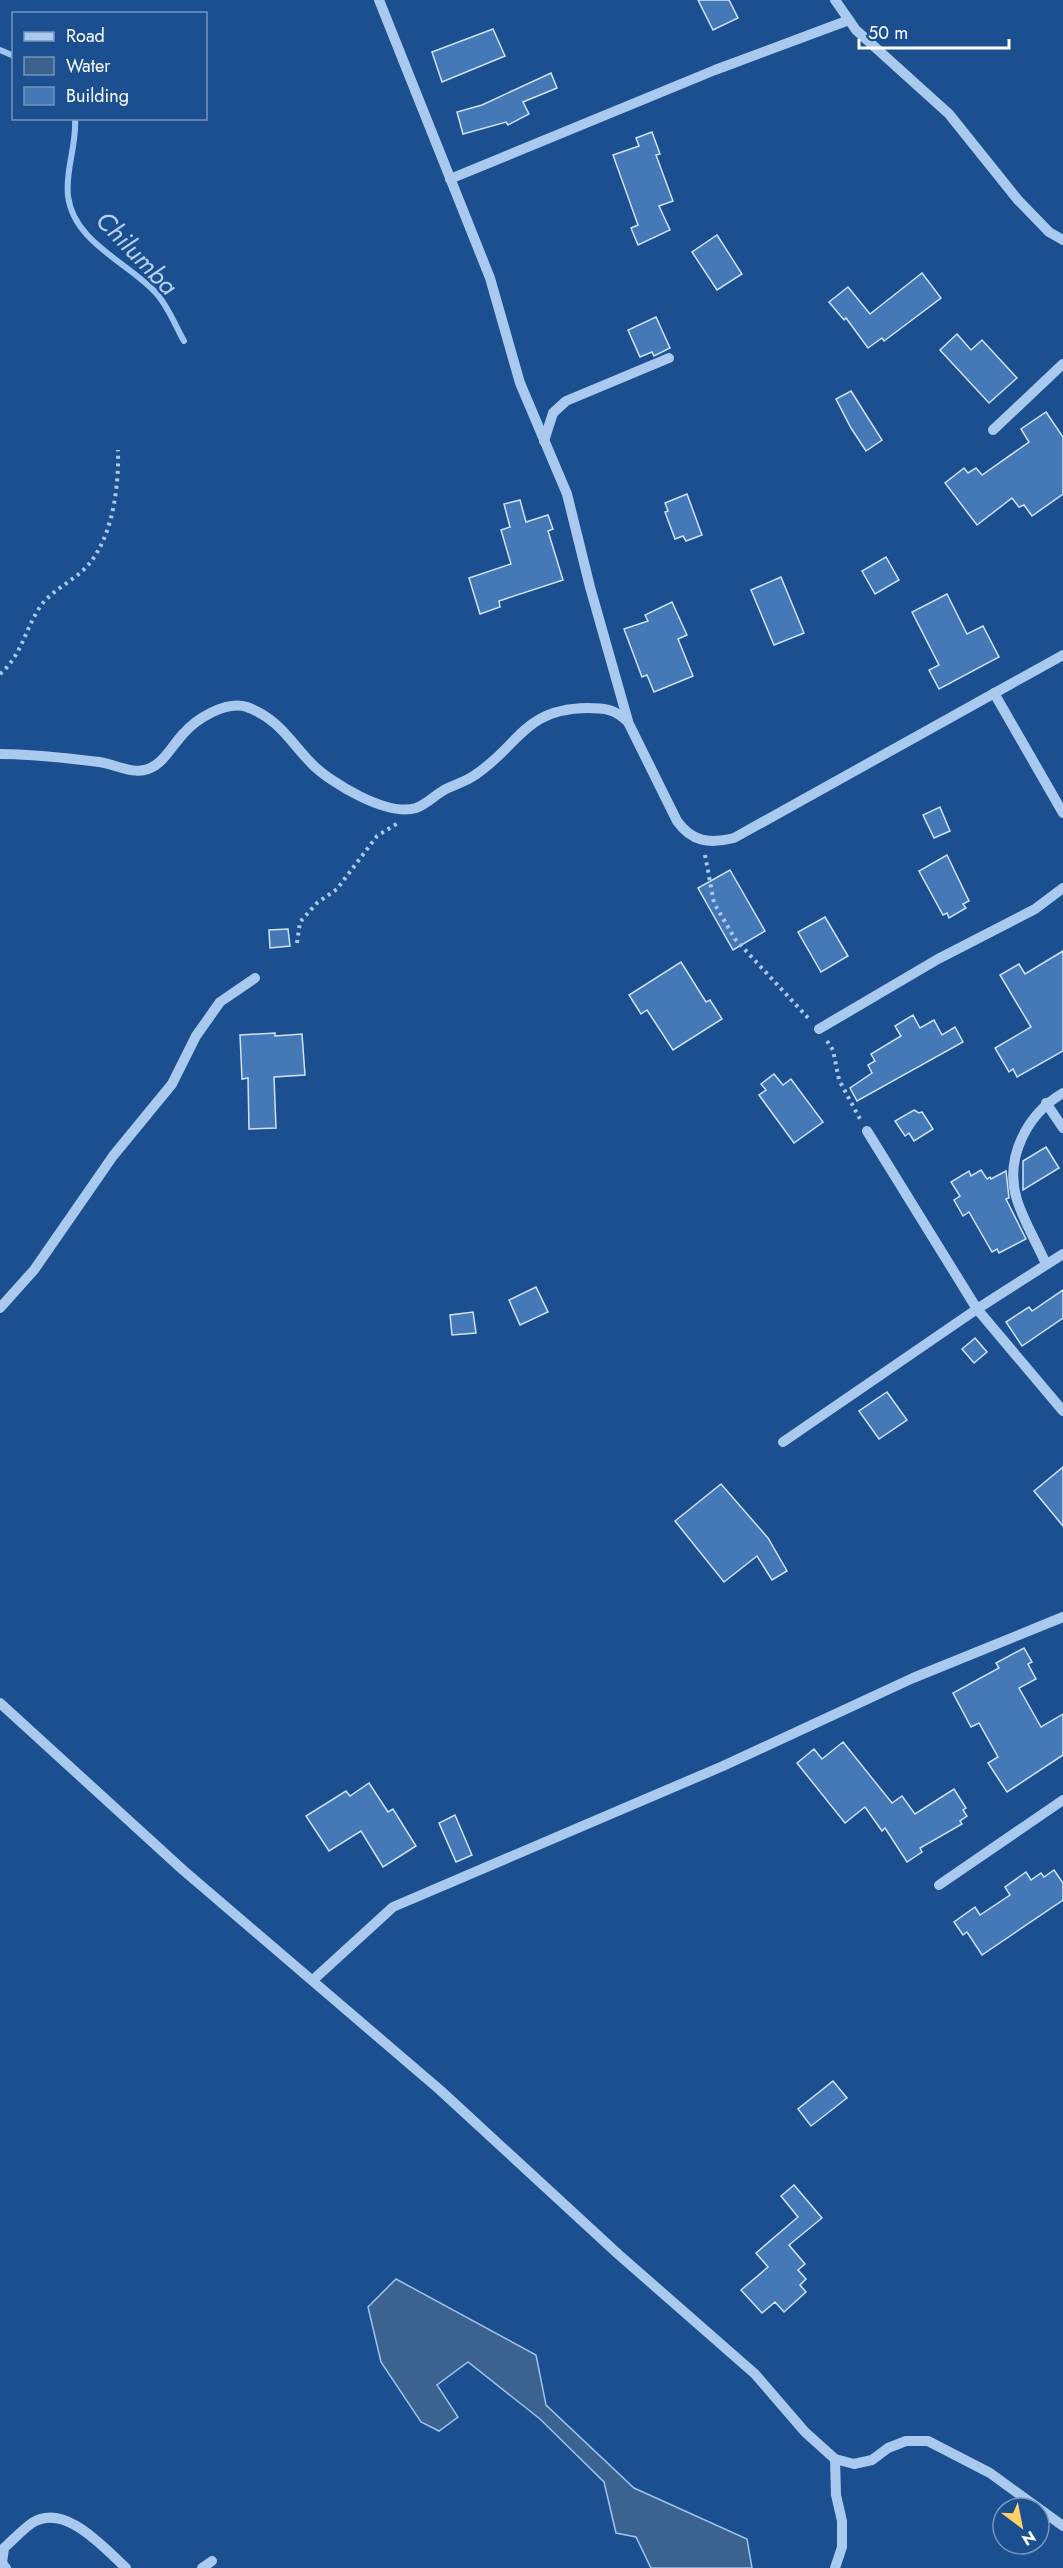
<svg xmlns="http://www.w3.org/2000/svg" width="1063" height="2568" font-family="Jost,sans-serif">
	<rect width="100%" height="100%" fill="#1b4f8f"/>
	<polygon fill="#3c6290" stroke="#9cc4f0" stroke-width="1.5" points="396,2279 536,2355 546,2405 634,2488 747,2539 752,2568 651,2568 636,2537 616,2533 604,2482 540,2419 468,2362 437,2385 458,2417 439,2431 421,2422 381,2362 368,2307"/>
	<g fill="none" stroke-linecap="round" stroke-linejoin="round">
		<g stroke="#9cc4f0" stroke-width="6">
			<polyline points="0,50 14,56"/>
			<path d="M75,118C77,145 65,170 68,196C74,243 128,262 156,293C168,306 175,325 184,341"/>
		</g>
	</g>
	<g fill="#4478b7" stroke="#cfe3fa" stroke-width="1.5">
		<polygon points="698,0 729,0 738,18 713,30"/>
		<polygon points="493,29 505,56 442,82 432,52"/>
		<polygon points="551,73 557,88 523,102 529,114 508,125 506,122 463,134 457,112 482,105"/>
		<polygon points="652,132 660,154 656,155 673,201 659,206 670,230 638,245 631,228 638,225 613,155 639,146 636,138"/>
		<polygon points="717,235 742,274 717,290 692,252"/>
		<polygon points="922,273 941,298 884,341 882,338 868,348 846,318 844,320 829,302 848,287 870,314"/>
		<polygon points="656,317 670,348 654,356 652,352 640,357 628,330"/>
		<polygon points="957,334 971,350 982,340 1017,378 989,403 940,350"/>
		<polygon points="851,391 882,440 866,451 851,428 836,399"/>
		<polygon points="1046,412 1063,437 1063,494 1032,516 1024,505 1019,507 1012,498 977,525 945,483 964,468 968,473 976,468 982,475 1029,442 1021,429"/>
		<polygon points="687,494 702,535 686,541 683,536 675,539 665,512 668,511 665,503"/>
		<polygon points="520,500 526,522 548,515 553,529 548,531 563,580 499,601 500,607 480,614 469,578 511,564 501,530 510,527 504,504"/>
		<polygon points="886,557 899,580 875,594 862,571"/>
		<polygon points="781,577 804,633 774,645 751,590"/>
		<polygon points="947,594 967,634 983,626 999,657 939,689 929,670 939,665 912,612"/>
		<polygon points="672,602 687,635 678,639 693,676 654,692 647,675 642,677 624,629 648,621 645,615"/>
		<polygon points="940,807 950,831 934,838 923,815"/>
		<polygon points="947,855 969,901 963,904 966,908 949,918 947,913 943,915 919,871"/>
		<polygon points="730,870 765,931 733,950 698,888"/>
		<polygon points="825,917 848,956 821,972 798,932"/>
		<polygon points="288,929 290,946 270,948 269,930"/>
		<polygon points="1063,951 1063,1051 1017,1077 1013,1069 1009,1072 995,1048 1031,1027 1000,975 1019,964 1025,974"/>
		<polygon points="681,962 706,1002 710,1000 722,1019 673,1050 647,1010 641,1014 629,995"/>
		<polygon points="913,1015 920,1028 934,1020 942,1035 955,1027 963,1042 857,1101 850,1088 872,1073 868,1065 875,1061 871,1054 901,1036 895,1026"/>
		<polygon points="275,1033 275,1036 302,1034 305,1075 274,1077 276,1128 249,1129 248,1078 242,1079 240,1035"/>
		<polygon points="774,1074 783,1085 791,1079 823,1122 794,1143 759,1095 766,1090 761,1084"/>
		<polygon points="914,1110 919,1113 922,1112 933,1129 914,1141 909,1133 905,1136 895,1121"/>
		<polygon points="1046,1147 1059,1168 1023,1190 1023,1161"/>
		<polygon points="981,1170 987,1179 990,1177 991,1179 1006,1171 1009,1198 1006,1199 1026,1239 999,1253 997,1249 992,1252 969,1212 963,1216 954,1200 960,1196 951,1182 969,1171 971,1176"/>
		<polygon points="536,1287 548,1312 520,1325 509,1300"/>
		<polygon points="1063,1290 1063,1318 1022,1346 1006,1322 1029,1307 1032,1311"/>
		<polygon points="473,1312 476,1333 452,1335 450,1315"/>
		<polygon points="975,1338 987,1352 974,1363 962,1349"/>
		<polygon points="887,1392 907,1420 879,1439 859,1411"/>
		<polygon points="1063,1467 1063,1526 1034,1491"/>
		<polygon points="721,1484 768,1538 787,1571 772,1580 757,1556 724,1582 675,1521"/>
		<polygon points="1024,1648 1032,1662 1028,1664 1036,1679 1019,1688 1041,1727 1063,1714 1063,1755 1007,1792 988,1763 998,1757 979,1723 971,1727 953,1693 999,1668 996,1663"/>
		<polygon points="843,1742 892,1803 902,1796 915,1814 954,1789 966,1808 963,1810 967,1816 960,1821 962,1824 920,1848 922,1852 907,1862 885,1828 882,1831 865,1807 845,1823 797,1763 814,1749 822,1759"/>
		<polygon points="369,1783 388,1812 393,1809 416,1846 383,1867 361,1831 329,1851 306,1816 346,1791 350,1796"/>
		<polygon points="455,1815 472,1855 456,1862 439,1823"/>
		<polygon points="1054,1870 1063,1883 1063,1900 982,1955 967,1932 963,1935 954,1922 975,1907 980,1915 1010,1895 1005,1887 1026,1872 1031,1880 1041,1873 1044,1877"/>
		<polygon points="833,2081 847,2098 811,2126 798,2109"/>
		<polygon points="794,2185 822,2218 789,2245 805,2264 798,2270 806,2279 800,2285 806,2292 784,2312 775,2302 762,2313 741,2290 768,2267 756,2253 798,2217 781,2196"/>
	</g>
	<g fill="none" stroke-linecap="round" stroke-linejoin="round">
		<g stroke="#a9c9ee" stroke-width="4" stroke-dasharray="3 4.5" stroke-linecap="butt">
			<path d="M0,674C22,655 25,629 40,607C52,589 75,581 89,564C113,535 119,486 118,450"/>
			<polyline points="705,855 714,903 735,939 809,1019"/>
			<polyline points="297,943 300,922 317,903 337,889 377,836 398,823"/>
			<polyline points="827,1041 833,1050 839,1080 860,1119"/>
		</g>
		<g stroke="#a9c9ee" stroke-width="10">
			<polyline points="379,0 490,278 520,383 567,494 590,587 628,721"/>
			<polyline points="835,0 856,30 949,114 1018,200 1049,232 1063,240"/>
			<polyline points="450,179 715,70 849,20"/>
			<polyline points="993,430 1063,364"/>
			<polyline points="544,441 553,413 566,401 669,358"/>
			<polyline points="994,693 1063,813"/>
			<path d="M0,754C33,754 67,758 99,762C115,764 133,775 148,769C163,764 172,746 183,734C196,719 226,700 247,707C279,719 289,740 311,763C330,783 388,817 416,808C427,804 436,794 446,789C456,784 467,781 475,775C520,745 523,709 587,708C605,708 615,709 628,722L677,821C692,842 709,844 734,838L1063,655"/>
			<polyline points="819,1029 938,959 1035,909 1063,888"/>
			<polyline points="1046,1103 1063,1128"/>
			<polyline points="867,1131 977,1309 1063,1411"/>
			<path d="M1046,1264C1037,1243 1024,1222 1017,1200C1004,1158 1027,1114 1063,1093"/>
			<polyline points="0,1308 34,1270 113,1156 172,1084 196,1036 220,1002 255,978"/>
			<polyline points="783,1442 977,1309 1063,1254"/>
			<polyline points="0,1703 183,1870 440,2090 618,2254 755,2374 805,2432 835,2459 854,2464 872,2460 888,2448 906,2441 928,2441 990,2473 1063,2526"/>
			<polyline points="939,1885 1063,1800"/>
			<polyline points="313,1980 393,1907 723,1766 913,1678 1063,1617"/>
			<path d="M6,2568L2,2563L4,2548C13,2540 22,2530 32,2523C65,2502 104,2548 126,2568"/>
			<polyline points="202,2568 212,2561"/>
			<polyline points="835,2568 842,2547 842,2521 836,2495 835,2459"/>
		</g>
	</g>
	<g text-anchor="middle" stroke-width="5" stroke-linejoin="round" paint-order="stroke">
		<g font-size="26" font-style="italic" fill="#b5d3f5" stroke="#1b4f8f">
			<text transform="translate(137 253) rotate(46)" y="9">Chilumba</text>
		</g>
	</g>
	<rect x="12" y="12" width="195" height="108" fill="#1b4f8f" stroke="#7695bc" stroke-width="1.5"/>
	<rect x="24" y="32" width="30" height="9" fill="#a9c9ee" stroke="#7695bc" stroke-width="1.5"/>
	<text x="66" y="42" font-size="18" fill="#ffffff">Road</text>
	<rect x="24" y="57" width="30" height="18" fill="#3c6290" stroke="#7695bc" stroke-width="1.5"/>
	<text x="66" y="72" font-size="18" fill="#ffffff">Water</text>
	<rect x="24" y="87" width="30" height="18" fill="#4478b7" stroke="#7695bc" stroke-width="1.5"/>
	<text x="66" y="102" font-size="18" fill="#ffffff">Building</text>
	<g transform="translate(1021 2526) rotate(148)"><circle r="28" fill="#1b4f8f" stroke="#7695bc" stroke-width="1.5"/>
	<path d="M0-4.5L10 22L0 15L-10 22Z" fill="#ffd166"/>
	<text y="-9" font-size="16" font-weight="bold" text-anchor="middle" fill="#ffffff">N</text>
	</g>
	<path d="M859 39v9h150v-9" fill="none" stroke="#ffffff" stroke-width="3"/>
	<text x="868" y="39" font-size="18" fill="#ffffff" stroke="#1b4f8f" stroke-width="4.5" paint-order="stroke">50 m</text>
</svg>
